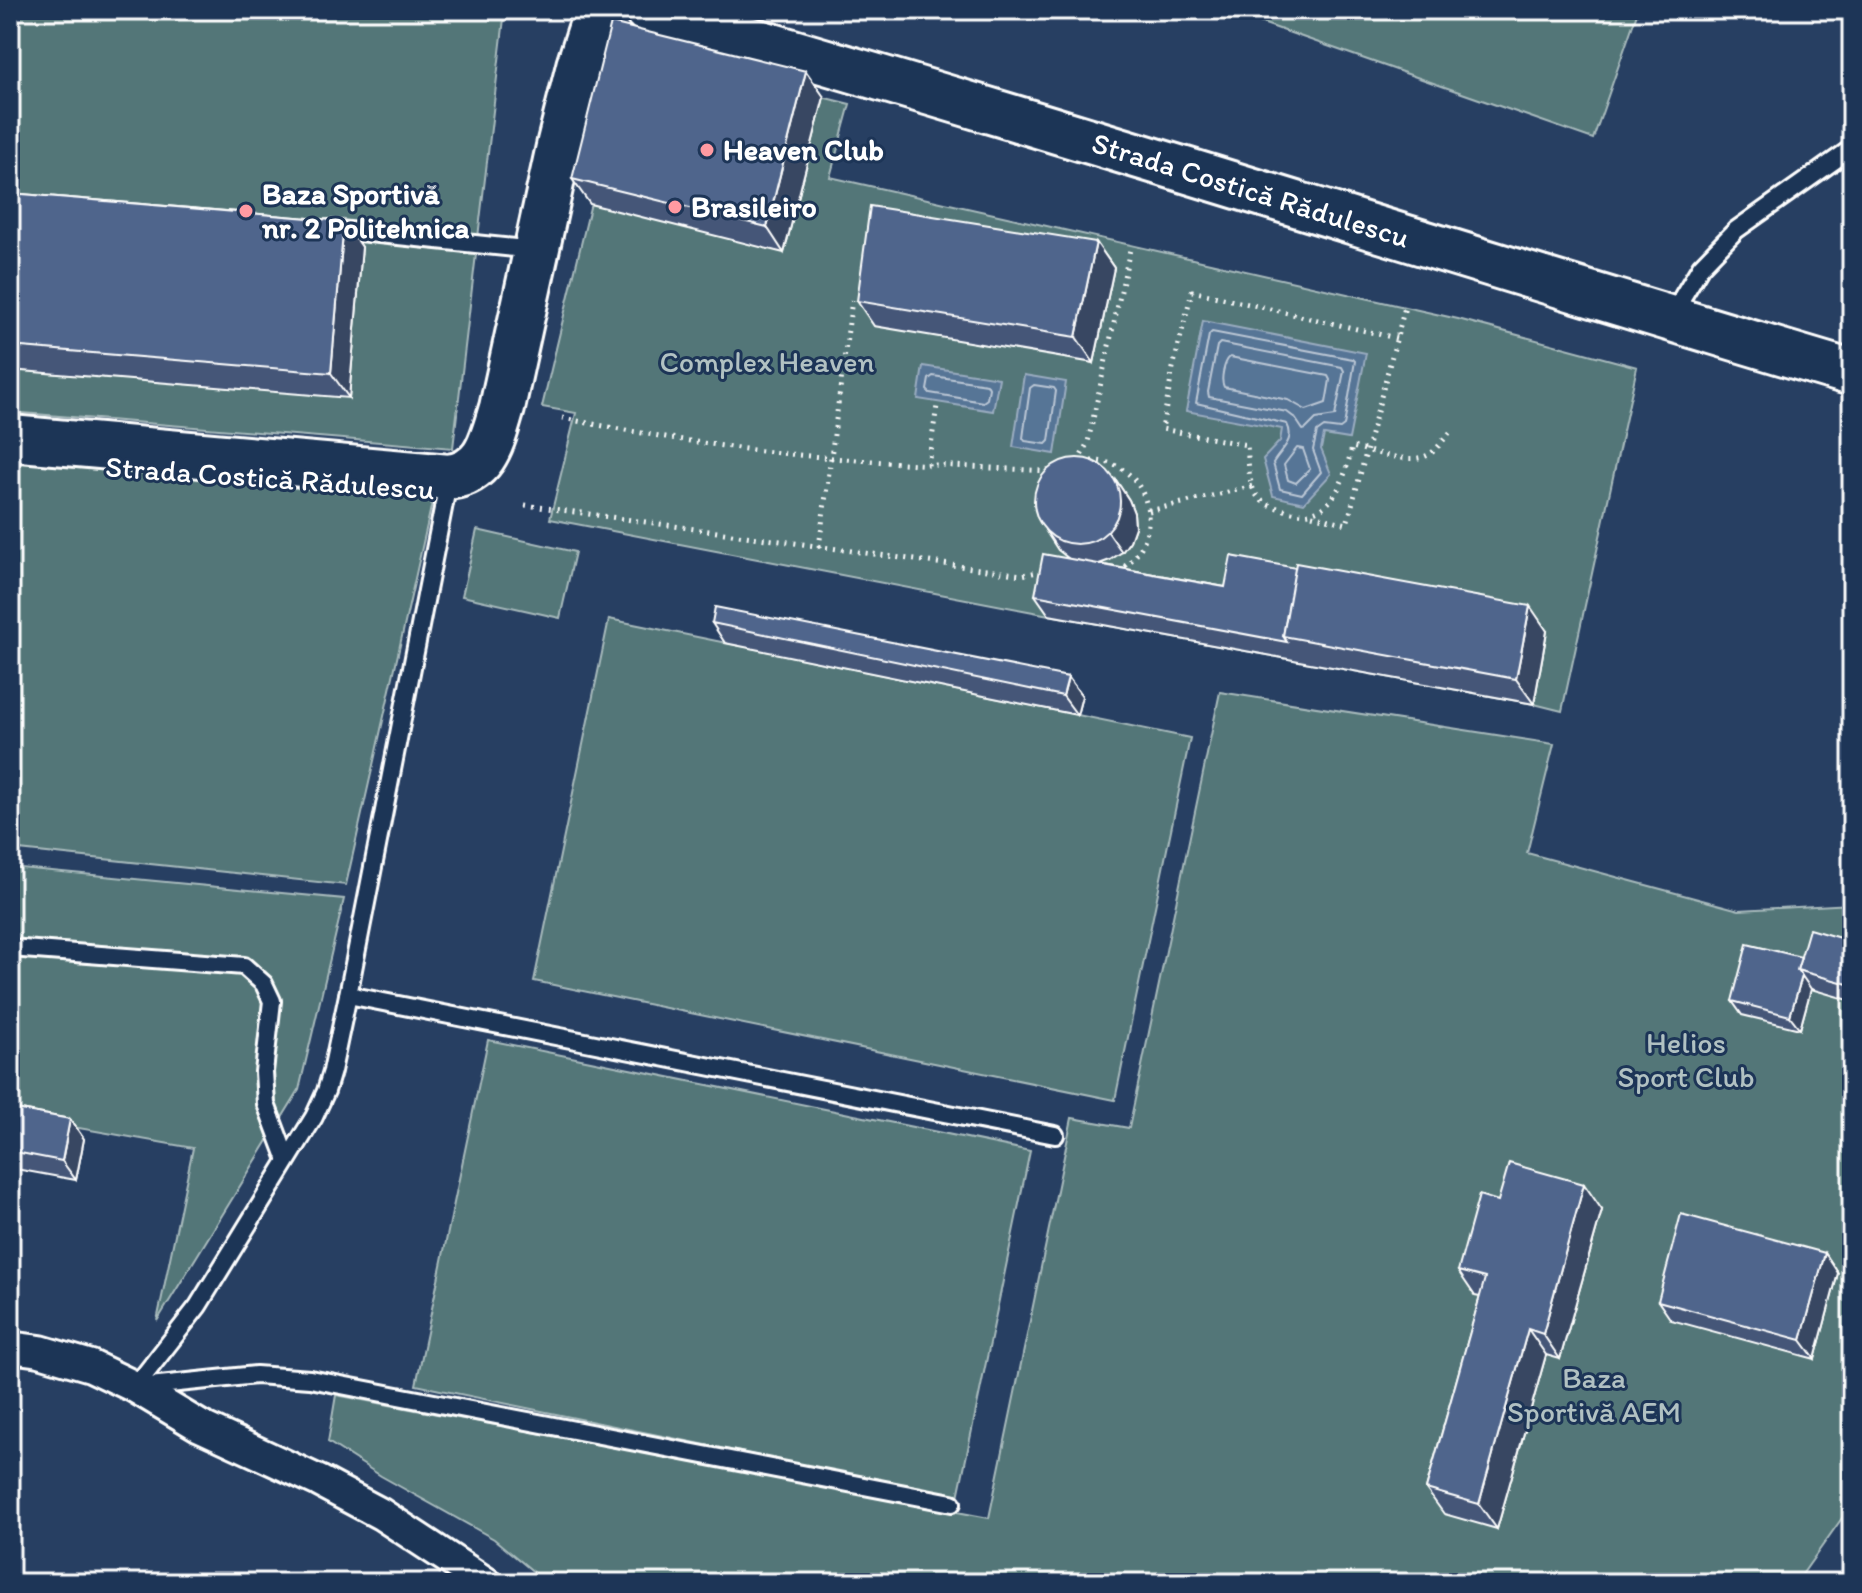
<svg xmlns="http://www.w3.org/2000/svg" width="1862" height="1593" font-family="Itim,sans-serif">
	<rect width="100%" height="100%" fill="#273f62"/>
	<filter id="ink" filterUnits="userSpaceOnUse"><feTurbulence type="fractalNoise" baseFrequency=".0125" numOctaves="2"/><feDisplacementMap in="SourceGraphic" scale="16" xChannelSelector="R" yChannelSelector="G"/><feConvolveMatrix kernelMatrix="1 2 1 2 8 2 1 2 1" color-interpolation-filters="sRGB"/></filter>
	<g filter="url(#ink)">
		<g fill="#527678" stroke="#a8babc" stroke-width="2">
			<polygon points="10,10 505,10 453,448 10,412"/>
			<polygon points="1225,10 1638,10 1593,139"/>
			<polygon points="628,49 850,104 830,177 1458,319 1637,367 1562,711 1534,704 1049,615 550,519 576,413 542,407"/>
			<polygon points="10,449 434,494 346,885 10,849"/>
			<polygon points="477,530 575,552 560,618 462,596"/>
			<polygon points="609,619 1190,738 1115,1100 534,981"/>
			<polygon points="1220,692 1554,744 1527,853 1739,910 1852,904 1852,1504 1796,1583 547,1583 494,1539 381,1476 328,1442 336,1395 989,1518 1072,1118 1129,1128"/>
			<polygon points="10,867 344,899 299,1090 157,1321 193,1148 10,1116"/>
			<polygon points="488,1040 1030,1151 958,1497 416,1385"/>
		</g>
		<g fill="#567496" stroke="#9aacc0" stroke-width="2">
			<polygon points="1203,321 1366,353 1349,439 1324,435 1321,449 1331,474 1304,503 1273,496 1263,459 1280,441 1282,429 1186,411"/>
			<polygon points="923,366 999,378 993,411 918,399"/>
			<polygon points="1024,375 1066,382 1055,454 1013,447"/>
		</g>
		<g fill="none" stroke-linecap="round" stroke-linejoin="round">
			<g stroke="#bbc7d5" stroke-width="2">
				<path d="M1212,332L1353,359L1355,361L1344,426L1340,429L1324,427L1317,432L1313,450L1321,472L1302,494L1280,489L1273,463C1280,450 1296,441 1287,424L1196,403L1209,335Z"/>
				<polygon points="1220,343 1342,367 1344,371 1335,416 1316,419 1306,429 1303,430 1295,418 1287,412 1209,397 1208,392 1217,346"/>
				<path d="M1230,357L1328,376L1330,380L1326,403L1306,410L1288,400L1224,387C1220,380 1224,362 1230,357Z"/>
				<polygon points="933,376 987,384 989,388 987,399 983,402 930,393 927,390 929,379"/>
				<polygon points="1034,385 1054,388 1056,391 1049,441 1046,444 1025,441 1023,438 1030,388"/>
				<polygon points="1297,448 1303,449 1310,469 1296,483 1288,480 1284,465"/>
			</g>
			<g stroke="#fff" stroke-width="22">
				<g id="lane">
					<polyline points="330,229 534,250"/>
					<polyline points="1677,320 1683,296 1701,266 1736,230 1852,148"/>
					<polyline points="10,948 244,966 264,984 272,1001 264,1072 266,1104 287,1160"/>
					<polyline points="348,995 1055,1135"/>
					<polyline points="135,1387 198,1306 314,1117 326,1091 332,1071 348,995 449,478"/>
					<polyline points="140,1387 256,1375 310,1379 952,1503"/>
				</g>
			</g>
			<g stroke="#fff" stroke-width="36">
				<polyline id="street" points="10,1347 40,1351 91,1366 135,1387 200,1426 319,1481 381,1514 486,1583"/>
			</g>
			<g stroke="#fff" stroke-width="50">
				<g id="secondary">
					<path id="s1" d="M647,10C1051,125 1450,254 1852,373"/>
					<path d="M10,438L449,477C487,472 492,440 502,408L560,142L579,66L597,10"/>
				</g>
			</g>
			<g stroke="#fff" stroke-width="5" stroke-dasharray="2 6" stroke-linecap="butt">
				<path d="M1396,338L1192,291L1173,368L1162,429L1247,445C1249,462 1247,487 1260,499C1266,506 1279,508 1288,511C1332,524 1344,481 1352,447C1372,451 1409,465 1428,455C1436,451 1444,439 1450,432"/>
				<path d="M562,418C628,431 695,443 762,451C857,462 953,466 1049,471"/>
				<path d="M1091,461C1150,459 1170,540 1119,570"/>
				<polyline points="1078,462 1088,442 1131,245"/>
				<polyline points="928,465 937,406"/>
				<polyline points="525,505 1022,575 1043,571"/>
				<polyline points="1149,511 1253,486"/>
				<polyline points="1312,515 1347,524 1405,307"/>
				<polyline points="819,547 852,300"/>
			</g>
			<use href="#lane" stroke="#1d3557" stroke-width="16"/>
			<use href="#street" stroke="#1d3557" stroke-width="30"/>
			<use href="#secondary" stroke="#1d3557" stroke-width="44"/>
		</g>
		<g fill="#445778" stroke="#fff" stroke-width="2">
			<polygon points="824,97 784,253 590,204 572,179"/>
			<polygon points="10,193 344,221 362,247 349,398 10,370"/>
			<polygon points="1096,242 1114,268 1094,363 874,326 857,301"/>
			<polygon points="1116,480 1129,500 1134,513 1135,527 1130,541 1122,552 1110,560 1099,564 1225,587 1547,631 1534,704 1049,615 1035,595 1068,558 1058,550 1045,530"/>
			<polygon points="712,623 1068,677 1082,696 1077,715 725,643"/>
			<polygon points="1852,894 1852,1001 1811,989 1800,1029 1742,1015 1732,1001 1801,957 1840,938"/>
			<polygon points="10,1108 70,1119 84,1139 76,1180 10,1168"/>
			<polygon points="1602,1210 1560,1359 1546,1355 1497,1529 1444,1514 1426,1489 1480,1297 1475,1296 1458,1271"/>
			<polygon points="1825,1253 1838,1273 1815,1359 1671,1320 1658,1301"/>
		</g>
		<g fill="#374762" stroke="#fff" stroke-width="2">
			<polygon points="806,71 824,97 784,253 767,227"/>
			<polygon points="344,221 362,247 349,398 331,373"/>
			<polygon points="1096,242 1114,268 1094,363 1076,337"/>
			<polygon points="1116,480 1129,500 1134,513 1135,527 1130,541 1122,552 1108,532"/>
			<polygon points="1530,606 1547,631 1534,704 1516,679"/>
			<polygon points="1068,677 1082,696 1077,715 1063,696"/>
			<polygon points="1802,976 1811,989 1800,1029 1790,1016"/>
			<polygon points="70,1119 84,1139 76,1180 62,1161"/>
			<polygon points="1584,1184 1602,1210 1560,1359 1543,1334"/>
			<polygon points="1825,1253 1838,1273 1815,1359 1801,1340"/>
			<polygon points="1528,1329 1546,1355 1497,1529 1479,1504"/>
		</g>
		<g fill="#4f658c" stroke="#fff" stroke-width="2">
			<polygon points="611,23 806,71 767,227 572,179"/>
			<polygon points="10,193 344,221 331,373 10,346"/>
			<polygon points="870,206 1096,242 1076,337 857,301"/>
			<circle cx="1077" cy="501" r="43"/>
			<polygon points="1043,554 1225,587 1231,556 1296,568 1283,636 1287,642 1035,595"/>
			<polygon points="1296,563 1530,606 1516,679 1283,636"/>
			<polygon points="715,607 1068,677 1063,696 712,623"/>
			<polygon points="1852,894 1852,985 1797,970 1809,929 1840,938"/>
			<polygon points="1747,944 1801,957 1797,970 1802,976 1790,1016 1732,1001"/>
			<polygon points="10,1108 70,1119 62,1161 10,1151"/>
			<polygon points="1509,1163 1584,1184 1543,1334 1528,1329 1479,1504 1426,1489 1485,1278 1458,1271 1479,1195 1498,1201"/>
			<polygon points="1681,1214 1825,1253 1801,1340 1658,1301"/>
		</g>
	</g>
	<g fill="#ff9aa2" stroke="#1d3557" stroke-width="3">
		<circle cx="707" cy="150" r="8"/>
		<circle cx="675" cy="207" r="8"/>
		<circle cx="246" cy="211" r="8"/>
	</g>
	<g text-anchor="middle" stroke-width="6" stroke-linejoin="round" paint-order="stroke">
		<g font-size="30" font-weight="bold" fill="#fff" stroke="#1d3557" text-anchor="start">
			<text x="723" y="160">Heaven Club</text>
			<text x="262" y="204">Baza Sportivă<tspan x="262" dy="34">nr. 2 Politehnica</tspan></text>
			<text x="691" y="217">Brasileiro</text>
		</g>
		<g font-size="30" fill="#fff" stroke="#1d3557">
			<text dy="10" stroke="none"><textPath href="#s1" startOffset="630">Strada Costică Rădulescu</textPath></text>
			<text transform="translate(270 478) rotate(4)" y="10">Strada Costică Rădulescu</text>
		</g>
		<g font-size="30" fill="#b1c1c2" stroke="#1d3557">
			<text x="767" y="372">Complex Heaven</text>
			<text x="1686" y="1053">Helios<tspan x="1686" dy="34">Sport Club</tspan></text>
			<text x="1594" y="1388">Baza<tspan x="1594" dy="34">Sportivă AEM</tspan></text>
		</g>
	</g>
	<rect width="1862" height="1593" fill="none" stroke="#1d3557" stroke-width="40"/>
	<rect x="20" y="20" width="1822" height="1553" fill="none" stroke="#fff" stroke-width="3" filter="url(#ink)"/>
</svg>
